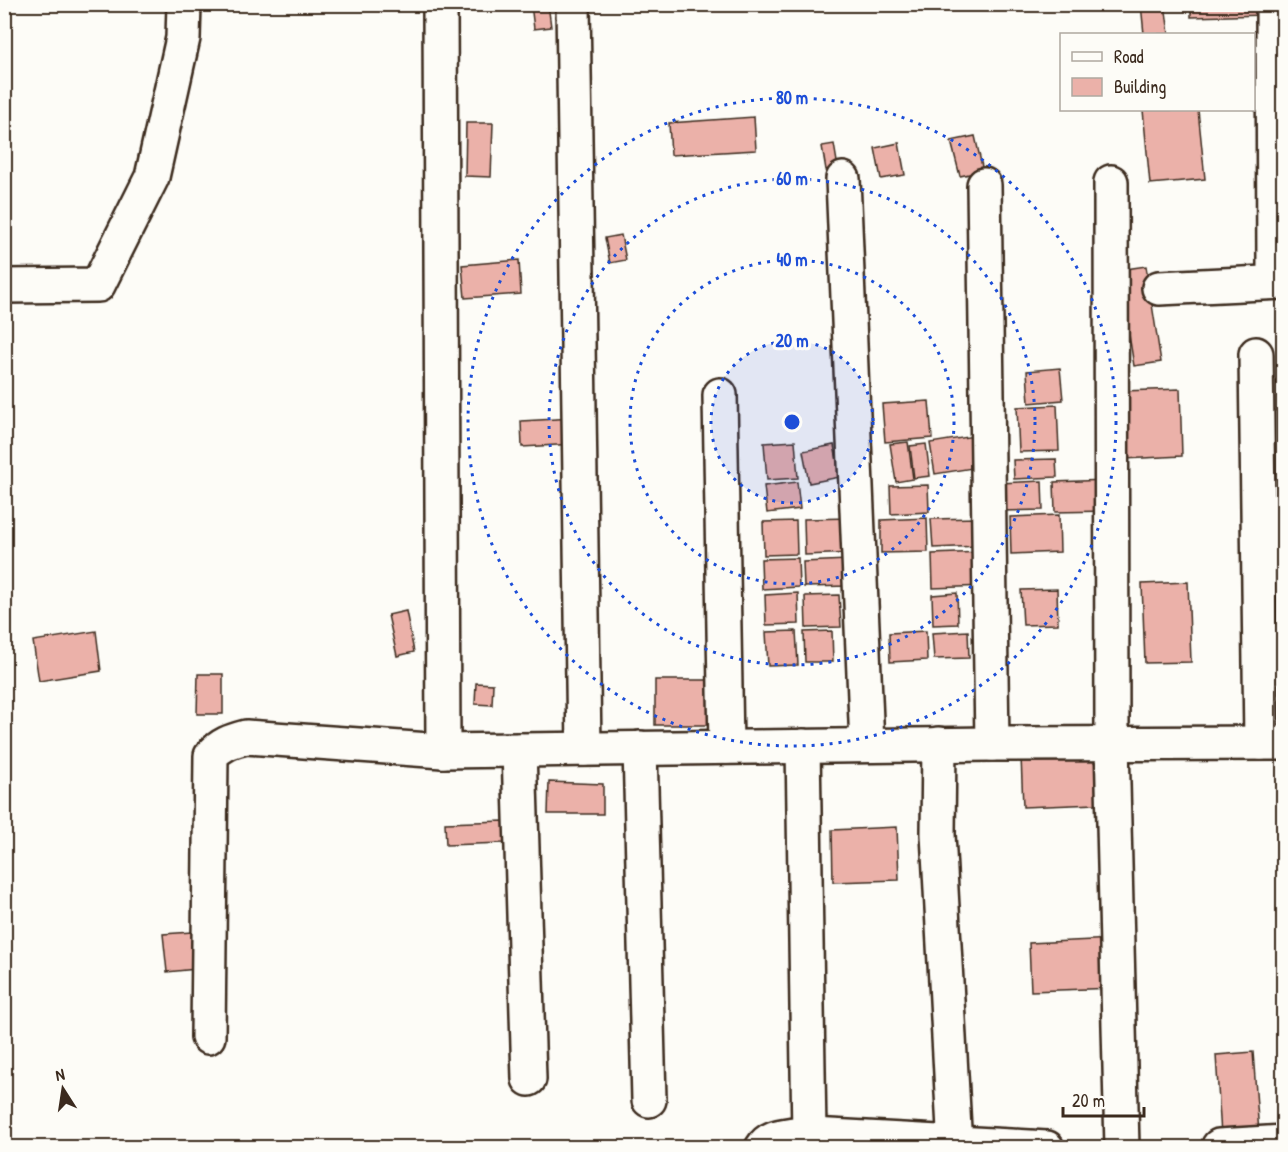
<svg xmlns="http://www.w3.org/2000/svg" width="1288" height="1152" font-family="'Patrick Hand',sans-serif">
	<rect width="100%" height="100%" fill="#fdfcf7"/>
	<filter id="ink" filterUnits="userSpaceOnUse"><feTurbulence type="fractalNoise" baseFrequency=".0167" numOctaves="2"/><feDisplacementMap in="SourceGraphic" scale="12" xChannelSelector="R" yChannelSelector="G"/><feConvolveMatrix kernelMatrix="1 2 1 2 8 2 1 2 1" color-interpolation-filters="sRGB"/></filter>
	<g filter="url(#ink)">
		<g fill="#ebb1a9" stroke="#3b2a1e" stroke-width="1.5">
			<polygon points="531,4 548,4 551,27 534,29"/>
			<polygon points="1141,4 1165,4 1169,34 1144,34"/>
			<polygon points="1191,4 1265,4 1265,15 1191,17"/>
			<polygon points="1143,110 1198,110 1205,179 1150,184"/>
			<polygon points="754,117 756,150 671,155 669,123"/>
			<polygon points="466,123 493,123 491,177 465,176"/>
			<polygon points="975,136 983,171 960,176 951,141"/>
			<polygon points="899,143 905,175 881,179 875,148"/>
			<polygon points="834,144 838,168 826,170 822,146"/>
			<polygon points="621,235 626,260 610,263 605,238"/>
			<polygon points="519,260 521,294 465,298 462,265"/>
			<polygon points="1146,266 1161,362 1134,366 1119,270"/>
			<polygon points="1060,368 1063,400 1029,403 1027,371"/>
			<polygon points="1180,389 1182,456 1124,459 1122,391"/>
			<polygon points="929,401 932,438 885,442 882,404"/>
			<polygon points="1057,405 1059,451 1019,452 1017,407"/>
			<polygon points="574,418 575,444 522,447 521,421"/>
			<polygon points="974,436 979,467 935,474 930,443"/>
			<polygon points="795,441 798,478 767,480 764,443"/>
			<polygon points="908,442 913,479 896,482 890,444"/>
			<polygon points="926,444 930,476 914,478 910,446"/>
			<polygon points="834,445 840,477 809,483 803,451"/>
			<polygon points="1056,459 1057,477 1014,479 1013,460"/>
			<polygon points="1106,480 1107,511 1055,512 1054,482"/>
			<polygon points="1042,481 1043,510 1001,511 1000,483"/>
			<polygon points="797,482 800,509 767,513 764,486"/>
			<polygon points="928,485 929,512 891,514 890,486"/>
			<polygon points="1059,515 1060,552 1011,554 1010,517"/>
			<polygon points="851,518 853,553 805,555 804,519"/>
			<polygon points="927,518 928,552 881,553 881,520"/>
			<polygon points="978,518 979,546 933,548 931,519"/>
			<polygon points="796,521 797,554 764,555 763,522"/>
			<polygon points="983,552 985,586 933,588 932,554"/>
			<polygon points="798,558 799,587 762,589 761,559"/>
			<polygon points="848,560 849,586 804,587 803,562"/>
			<polygon points="1188,582 1191,662 1145,663 1142,584"/>
			<polygon points="1057,589 1058,624 1023,625 1021,590"/>
			<polygon points="798,593 799,624 766,625 765,595"/>
			<polygon points="957,593 958,624 933,625 932,595"/>
			<polygon points="839,595 841,627 806,628 805,596"/>
			<polygon points="406,611 414,652 397,656 388,615"/>
			<polygon points="96,631 101,671 39,681 33,641"/>
			<polygon points="796,631 798,665 768,666 766,632"/>
			<polygon points="832,631 833,662 805,662 804,632"/>
			<polygon points="926,631 927,660 890,662 889,633"/>
			<polygon points="968,631 969,658 934,659 932,633"/>
			<polygon points="198,674 223,674 223,714 197,714"/>
			<rect x="655" y="680" width="61" height="45"/>
			<polygon points="476,683 493,684 492,705 475,704"/>
			<polygon points="1095,754 1096,804 1023,807 1021,756"/>
			<polygon points="549,782 603,784 603,814 548,814"/>
			<polygon points="504,821 504,843 446,845 445,823"/>
			<polygon points="897,827 899,880 833,882 832,830"/>
			<polygon points="192,932 196,969 167,972 163,934"/>
			<polygon points="1114,939 1115,988 1031,991 1029,943"/>
			<polygon points="1253,1052 1259,1133 1221,1135 1216,1055"/>
		</g>
		<g fill="none" stroke-linecap="round" stroke-linejoin="round">
			<g stroke="#3b2a1e" stroke-width="38">
				<g id="minor">
					<polyline points="440,4 443,751"/>
					<polyline points="573,4 584,749"/>
					<polyline points="1273,4 1274,268 1280,279 1284,281"/>
					<polyline points="843,179 867,745"/>
					<polyline points="1111,182 1112,743 1122,1148"/>
					<polyline points="984,185 992,744"/>
					<polyline points="4,286 98,285 152,177 183,38 184,4"/>
					<polyline points="1159,288 1284,282"/>
					<polyline points="1256,354 1261,743"/>
					<polyline points="720,395 726,747"/>
					<polyline points="939,744 938,834 955,1148"/>
					<polyline points="803,746 809,1135"/>
					<polyline points="640,748 649,1100"/>
					<polyline points="519,750 529,1079"/>
					<path d="M208,1037L211,756C221,744 231,741 246,737L443,751L992,744L1284,743"/>
					<polyline points="1219,1146 1284,1142"/>
					<path d="M762,1148C769,1136 782,1136 794,1134L1047,1148"/>
				</g>
			</g>
			<use href="#minor" stroke="#fdfcf7" stroke-width="33"/>
		</g>
	</g>
	<circle cx="792" cy="422" r="81" fill="#1d4ed8" fill-opacity=".12"/>
	<g fill="none" stroke="#1d4ed8" stroke-width="3" stroke-dasharray="3 6">
		<circle cx="792" cy="422" r="81"/>
		<circle cx="792" cy="422" r="162"/>
		<circle cx="792" cy="422" r="243"/>
		<circle cx="792" cy="422" r="324"/>
	</g>
	<circle cx="792" cy="422" r="9" fill="#1d4ed8" stroke="#fdfcf7" stroke-width="3"/>
	<g font-size="18" text-anchor="middle" font-weight="bold" fill="#1d4ed8" stroke="#fdfcf7" stroke-width="6" stroke-linejoin="round" paint-order="stroke">
		<text x="792" y="104">80 m</text>
		<text x="792" y="185">60 m</text>
		<text x="792" y="266">40 m</text>
		<text x="792" y="347">20 m</text>
	</g>
	<rect width="1288" height="1152" fill="none" stroke="#fdfcf7" stroke-width="24"/>
	<rect x="12" y="12" width="1264" height="1128" fill="none" stroke="#3b2a1e" stroke-width="2" filter="url(#ink)"/>
	<rect x="1060" y="33" width="195" height="78" fill="#fdfcf7" stroke="#afa8a0" stroke-width="1.5"/>
	<rect x="1072" y="52" width="30" height="9" fill="#fdfcf7" stroke="#afa8a0" stroke-width="1.5"/>
	<text x="1114" y="63" font-size="18" fill="#3b2a1e">Road</text>
	<rect x="1072" y="78" width="30" height="18" fill="#ebb1a9" stroke="#afa8a0" stroke-width="1.5"/>
	<text x="1114" y="93" font-size="18" fill="#3b2a1e">Building</text>
	<g transform="translate(63 1089) rotate(348)" stroke="#fdfcf7" stroke-width="4.5" paint-order="stroke">
	<path d="M0-4.5L10 22L0 15L-10 22Z" fill="#3b2a1e"/>
	<text y="-9" font-size="16" font-weight="bold" text-anchor="middle" fill="#3b2a1e">N</text>
	</g>
	<path d="M1063 1107v9h81v-9" fill="none" stroke="#3b2a1e" stroke-width="3"/>
	<text x="1072" y="1107" font-size="18" fill="#3b2a1e" stroke="#fdfcf7" stroke-width="4.5" paint-order="stroke">20 m</text>
</svg>
